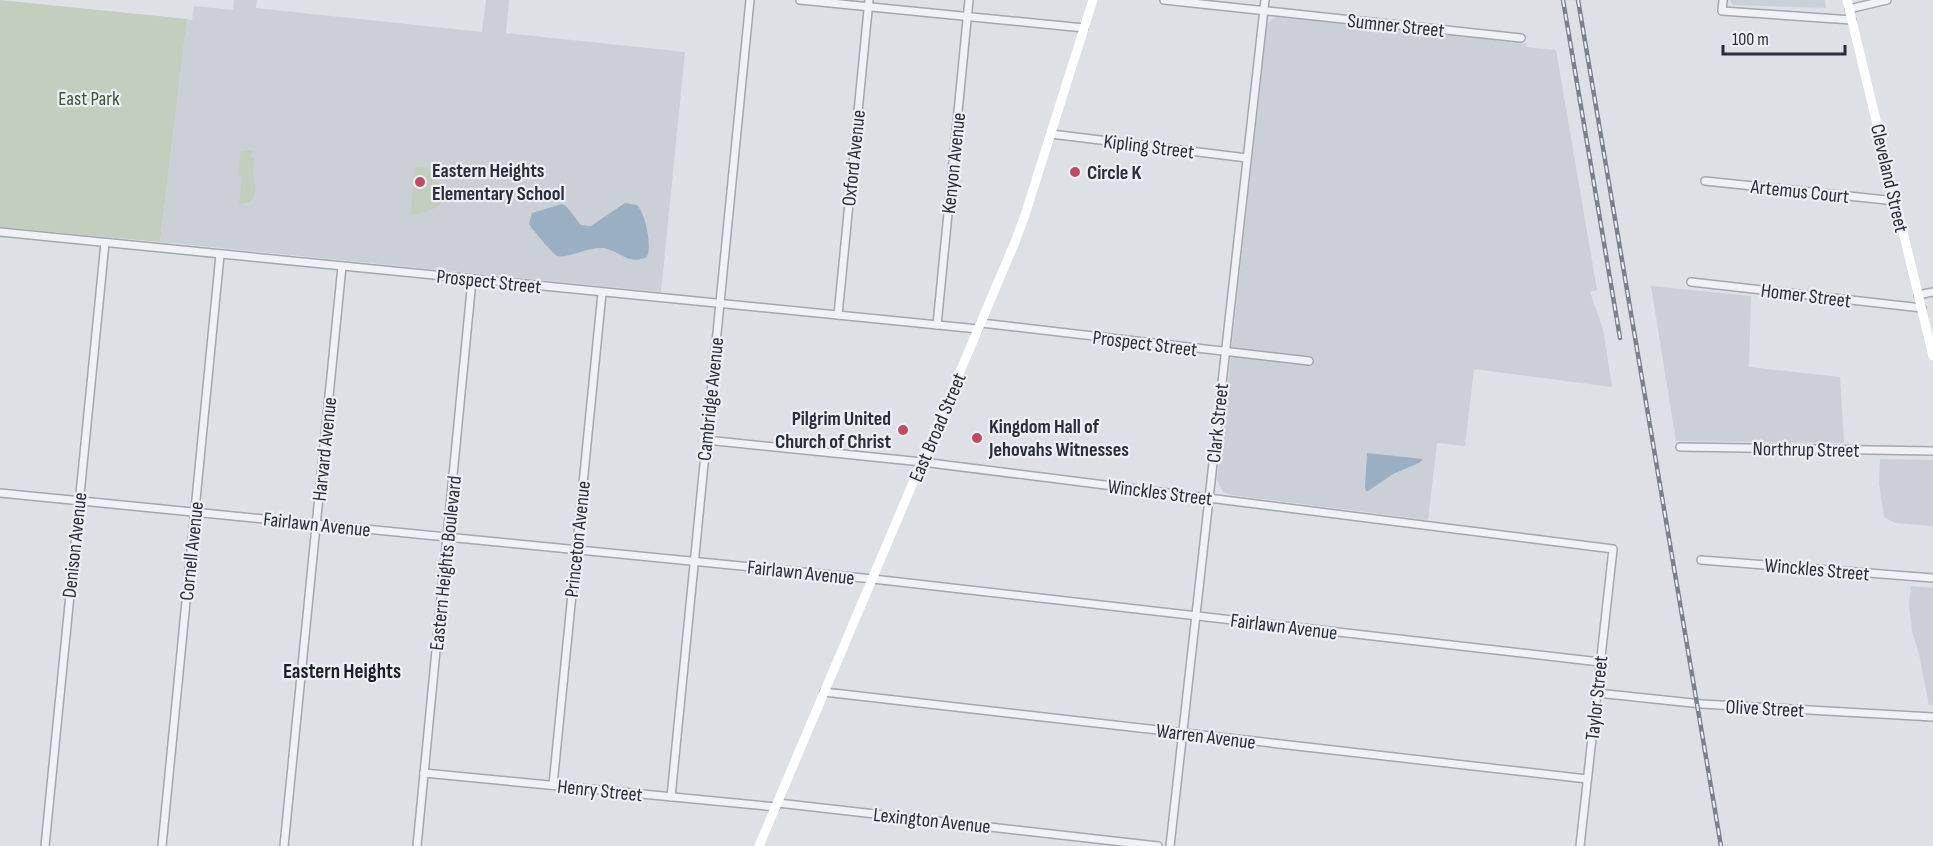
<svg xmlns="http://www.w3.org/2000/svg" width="1933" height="846" font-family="'Sofia Sans Condensed',sans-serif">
	<rect width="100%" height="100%" fill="#dde0e5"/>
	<g fill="#cbd0d6">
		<polygon points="234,0 257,0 256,8 482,32 486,0 509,0 506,33 685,52 661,292 160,242 187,19 192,20 194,6 233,10"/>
		<polygon points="1730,0 1825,0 1826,8 1733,5"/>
		<polygon points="1276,17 1360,24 1527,44 1526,47 1556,50 1597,290 1590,292 1603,329 1612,387 1474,369 1465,446 1437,443 1428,520 1231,495 1223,492 1217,480 1267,23"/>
		<polygon points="1651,286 1751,296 1749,367 1840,377 1844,443 1676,441"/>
		<polygon points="1880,459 1933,460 1933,526 1895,523 1884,517 1879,484"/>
		<polygon points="1911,586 1933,588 1933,706 1929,705 1919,654 1912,631 1909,605"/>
	</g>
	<g fill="#c3cebf">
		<polygon points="0,0 187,19 160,242 0,227"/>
		<path d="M252,150L251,157H254C254,162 253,168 253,173C254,187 262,203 239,204L242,177L238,176L241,151Z"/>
		<path d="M415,167L428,168C450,198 449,209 410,215Z"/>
	</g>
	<g fill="#9bafc2">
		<path d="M625,203L637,205C646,215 652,245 647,257C628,266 619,250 603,248C587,247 567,259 557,256C553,254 532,229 529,224L532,213L562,204L566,206L581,225L591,226Z"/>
		<polygon points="1367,453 1423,459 1419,463 1393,474 1368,491 1366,491 1365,487"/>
	</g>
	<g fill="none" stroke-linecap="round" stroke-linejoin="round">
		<g stroke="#a3a7ae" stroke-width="10">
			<g id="street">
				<polyline points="800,0 1084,28"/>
				<polyline points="1164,0 1521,38"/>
				<polyline points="1723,0 1722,11 1852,20"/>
				<polyline points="1849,9 1887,0"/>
				<polyline points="1051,134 1247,158"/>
				<polyline points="1705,181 1896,201"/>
				<polyline points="0,232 978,329"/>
				<polyline points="1691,282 1922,308"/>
				<polyline points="1918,295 1933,292"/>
				<polyline points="838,315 869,0"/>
				<polyline points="981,323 1309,361"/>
				<polyline points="937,325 969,0"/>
				<polyline points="706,440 922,462 1613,549 1580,846"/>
				<polyline points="1680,447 1933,451"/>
				<polyline points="0,493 873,579 1600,662"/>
				<polyline points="1701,560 1933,578"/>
				<polyline points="824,692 1587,779"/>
				<polyline points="1597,693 1702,704 1933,717"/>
				<polyline points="424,773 776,807"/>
				<polyline points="553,785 602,293"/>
				<polyline points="671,797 750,0"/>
				<polyline points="778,803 1158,846"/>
				<polyline points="45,846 105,243"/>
				<polyline points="162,846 220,255"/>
				<polyline points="284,846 342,266"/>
				<polyline points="417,846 472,280"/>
				<polyline points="1170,846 1265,0"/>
			</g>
		</g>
		<use href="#street" stroke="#eff1f4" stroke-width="7"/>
		<g stroke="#fff" stroke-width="9">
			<polyline points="1847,0 1933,356"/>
			<polyline points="759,846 1015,242 1025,215 1093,0"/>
		</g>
		<g stroke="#78818d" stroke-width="4.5">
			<g id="rail">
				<polyline points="1563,0 1620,338"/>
				<polyline points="1578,0 1721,846"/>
			</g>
		</g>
		<use href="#rail" stroke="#eceff3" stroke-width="2" stroke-dasharray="7" stroke-linecap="butt"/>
	</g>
	<g fill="#be4d63" stroke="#eceff3" stroke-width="2">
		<circle cx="1075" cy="172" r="6"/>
		<circle cx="420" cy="182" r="6"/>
		<circle cx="903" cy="430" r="6"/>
		<circle cx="977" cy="438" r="6"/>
	</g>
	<g text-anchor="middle" stroke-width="4.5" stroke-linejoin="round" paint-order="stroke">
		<g font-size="20" fill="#282f3a" stroke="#eceff3">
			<text transform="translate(1396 25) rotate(6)" y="7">Sumner Street</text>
			<text transform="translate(1149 146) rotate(7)" y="7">Kipling Street</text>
			<text transform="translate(853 158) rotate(-84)" y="7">Oxford Avenue</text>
			<text transform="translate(953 163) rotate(-84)" y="7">Kenyon Avenue</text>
			<text transform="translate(1890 178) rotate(77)" y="7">Cleveland Street</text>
			<text transform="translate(1800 191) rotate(6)" y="7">Artemus Court</text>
			<text transform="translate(489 281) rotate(6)" y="7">Prospect Street</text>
			<text transform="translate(1806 295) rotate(7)" y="7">Homer Street</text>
			<text transform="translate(1145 343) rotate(7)" y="7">Prospect Street</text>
			<text transform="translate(710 399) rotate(-84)" y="7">Cambridge Avenue</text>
			<text transform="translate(1217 423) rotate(-84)" y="7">Clark Street</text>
			<text transform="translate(937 427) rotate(-67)" y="7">East Broad Street</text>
			<text transform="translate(324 449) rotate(-84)" y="7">Harvard Avenue</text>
			<text transform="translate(1806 449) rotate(1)" y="7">Northrup Street</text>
			<text transform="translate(1160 492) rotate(7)" y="7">Winckles Street</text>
			<text transform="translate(317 524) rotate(6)" y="7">Fairlawn Avenue</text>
			<text transform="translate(577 539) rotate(-84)" y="7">Princeton Avenue</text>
			<text transform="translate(74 545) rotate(-84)" y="7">Denison Avenue</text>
			<text transform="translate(191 551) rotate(-84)" y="7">Cornell Avenue</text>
			<text transform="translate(445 563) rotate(-84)" y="7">Eastern Heights Boulevard</text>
			<text transform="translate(1817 569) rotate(5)" y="7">Winckles Street</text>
			<text transform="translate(801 572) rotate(6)" y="7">Fairlawn Avenue</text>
			<text transform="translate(1284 626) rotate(7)" y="7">Fairlawn Avenue</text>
			<text transform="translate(1596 698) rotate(-84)" y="7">Taylor Street</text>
			<text transform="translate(1765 708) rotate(3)" y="7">Olive Street</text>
			<text transform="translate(1206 736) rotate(7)" y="7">Warren Avenue</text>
			<text transform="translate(600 790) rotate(6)" y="7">Henry Street</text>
			<text transform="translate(932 820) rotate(6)" y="7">Lexington Avenue</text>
		</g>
		<g font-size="20" fill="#3d5437" stroke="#eceff3">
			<text x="89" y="105">East Park</text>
		</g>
		<g font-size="20" font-weight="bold" fill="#282f3a" stroke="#eceff3" text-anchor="start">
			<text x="432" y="177">Eastern Heights<tspan x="432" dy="23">Elementary School</tspan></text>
			<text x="1087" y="179">Circle K</text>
			<text x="891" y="425" text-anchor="end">Pilgrim United<tspan x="891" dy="23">Church of Christ</tspan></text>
			<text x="989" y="433">Kingdom Hall of<tspan x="989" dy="23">Jehovahs Witnesses</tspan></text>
		</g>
		<g font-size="21" font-weight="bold" fill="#1a202a" stroke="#eceff3">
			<text x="342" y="678">Eastern Heights</text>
		</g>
	</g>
	<path d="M1723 45v9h122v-9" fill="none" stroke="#282f3a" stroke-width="3"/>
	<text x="1732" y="45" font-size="18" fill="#282f3a" stroke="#eceff3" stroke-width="4.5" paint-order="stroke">100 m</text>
</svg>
